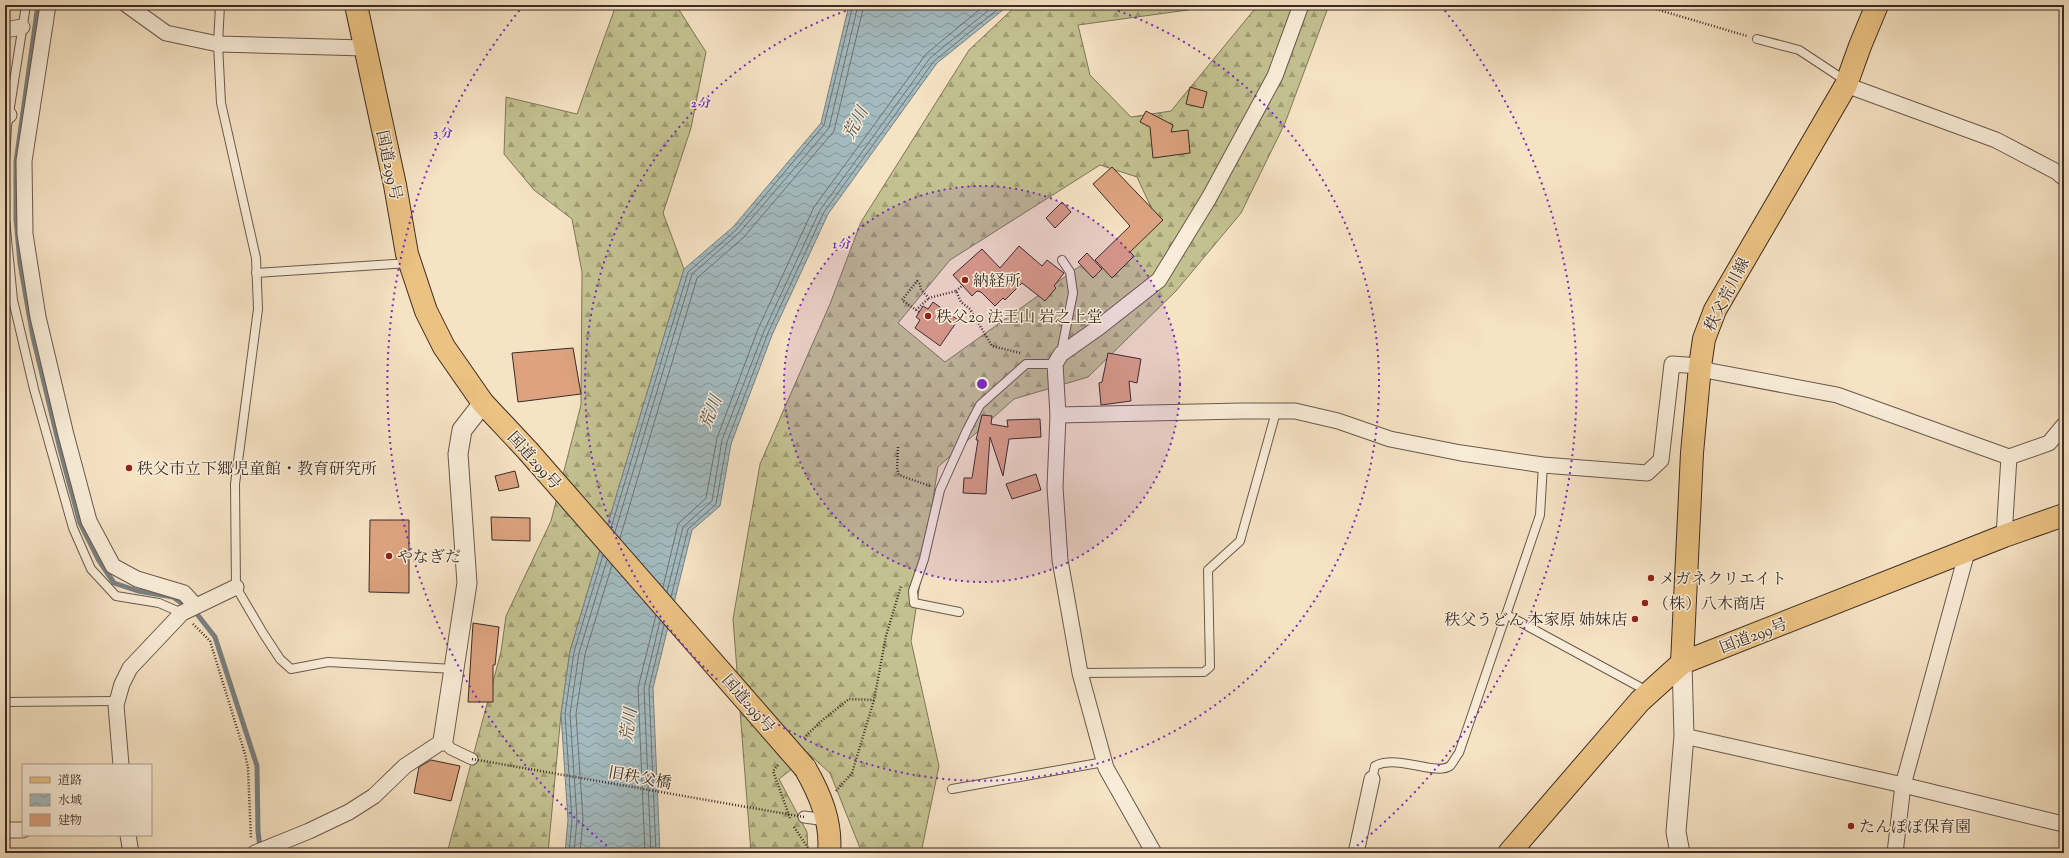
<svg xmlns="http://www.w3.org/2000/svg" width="2069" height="858" font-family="'Sorts Mill Goudy','Noto Serif JP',serif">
	<defs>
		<pattern id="forest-firs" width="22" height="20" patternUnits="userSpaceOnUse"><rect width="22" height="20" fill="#c3c190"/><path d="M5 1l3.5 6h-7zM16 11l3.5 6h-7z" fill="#a09d75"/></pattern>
		<pattern id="water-waves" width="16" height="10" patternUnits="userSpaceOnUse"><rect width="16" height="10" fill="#a3bbc0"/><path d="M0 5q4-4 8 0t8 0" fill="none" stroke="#86989c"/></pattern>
	</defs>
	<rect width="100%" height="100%" fill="#f6e3c4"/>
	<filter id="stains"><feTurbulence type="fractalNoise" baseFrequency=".005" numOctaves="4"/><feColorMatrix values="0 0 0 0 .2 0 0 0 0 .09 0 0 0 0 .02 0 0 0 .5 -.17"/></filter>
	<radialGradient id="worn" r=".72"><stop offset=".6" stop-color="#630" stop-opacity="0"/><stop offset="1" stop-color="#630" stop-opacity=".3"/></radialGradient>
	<g fill="url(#forest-firs)" stroke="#7f765a" fill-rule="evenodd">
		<polygon points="616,5 676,5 706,52 691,128 663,213 684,269 570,651 561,714 548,853 447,853 501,652 506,616 551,521 581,405 582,272 572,219 534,190 504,154 506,97 577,114"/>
		<path d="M1017,5H1191L1188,10L1078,25L1090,75L1131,117L1171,111L1258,5H1329L1285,123L1241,213L1176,291L1088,377L1014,399L938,467L911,641L939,766L921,853H862L830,773L810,755L779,779L807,832L808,853H751L733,619L760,464L830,304L861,222L969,50ZM1100,165L1137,177L1154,214L1094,276L1080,266L945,362L898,323L950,260Z"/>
	</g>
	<polygon fill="url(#water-waves)" stroke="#798182" points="849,5 1009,5 937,63 828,214 772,335 731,444 720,506 692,530 653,688 660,853 565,853 568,820 561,714 570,651 684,269 733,227 821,123"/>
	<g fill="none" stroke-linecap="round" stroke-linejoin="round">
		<g stroke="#6f7372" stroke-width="1">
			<polyline points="611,528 688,272 736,230 824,125 853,5"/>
			<polyline points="615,532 692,274 739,233 829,128 858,5"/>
			<polyline points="620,538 697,278 744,237 834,131 864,5"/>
			<polyline points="663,587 678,524 706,498 717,438 758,329 814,207 926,54 985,5"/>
			<polyline points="667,592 683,527 712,501 722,440 764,331 820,210 930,58 995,5"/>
			<polyline points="671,597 688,529 716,504 727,442 768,333 824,212 934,61 1003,5"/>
			<polyline points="569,853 572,820 565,714 574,652 603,555"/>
			<polyline points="574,853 577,819 570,714 579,653 607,560"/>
			<polyline points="580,853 583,819 576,714 585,654 612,565"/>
			<polyline points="645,853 638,688 656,615"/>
			<polyline points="651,853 644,688 660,621"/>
			<polyline points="656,853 649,688 664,625"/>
		</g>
		<polyline stroke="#798182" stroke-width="5" points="38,5 16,162 16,219 20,263 33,337 60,449 80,523 98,559 114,583 138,591 173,597 197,614 215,637 257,766 258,831 260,848"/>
	</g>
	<g fill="#dda380" stroke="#3b2b25">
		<polygon points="1190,87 1207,92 1203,108 1186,104"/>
		<polygon points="1146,111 1173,125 1171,132 1188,130 1190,153 1153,158 1150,127 1140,122"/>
		<polygon points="1112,167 1163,220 1130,252 1134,256 1112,278 1095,260 1130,226 1093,184"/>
		<polygon points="1062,202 1071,212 1055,228 1046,218"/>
		<polygon points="1019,246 1042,266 1047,260 1064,273 1054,286 1056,288 1045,301 1022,283 1005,300 1003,298 995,306 981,292 977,291 972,296 953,275 982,249 1000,268"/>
		<polygon points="1087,253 1102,269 1093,278 1078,262"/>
		<polygon points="933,302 958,320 940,346 915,328 920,320 916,317 923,306 928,309"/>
		<polygon points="573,348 581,394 518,402 512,353"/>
		<polygon points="1108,353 1141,359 1137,383 1129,381 1131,401 1101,405 1099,383 1102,382"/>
		<polygon points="982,415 992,416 991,424 1008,427 1007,420 1040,419 1041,437 1009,439 1003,476 990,437 986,494 963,493 964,478 972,478 978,440 976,440"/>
		<polygon points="515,471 519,487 499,491 495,476"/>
		<polygon points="1036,474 1041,490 1012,499 1006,484"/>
		<polygon points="491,517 530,518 530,541 492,540"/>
		<polygon points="370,520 409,520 409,593 369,592"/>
		<polygon points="473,623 499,627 495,665 493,665 493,702 468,702"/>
		<polygon points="431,760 460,766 451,801 414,793 419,767"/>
	</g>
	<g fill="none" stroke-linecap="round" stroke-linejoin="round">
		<g stroke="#6a594d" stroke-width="10">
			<g id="service">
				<polyline points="220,5 218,44 221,103 256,258 258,309 235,484 236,587 263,633 280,659 291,669 328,662 454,669"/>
				<polyline points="1757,39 1799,50 1846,81"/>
				<polyline points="5,159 7,126 26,5"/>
				<polyline points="5,219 13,300 34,389 73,528 91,569 116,596 159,603 182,613"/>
				<polyline points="256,273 409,263"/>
				<polyline points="1061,353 1073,293 1070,272 1062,260"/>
				<polyline points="959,612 914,603 913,591 924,559 940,490 967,430 980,405 1026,364 1055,364"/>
				<polyline points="1507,615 1649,692"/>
				<polyline points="1080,673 1204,672 1210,667 1208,570 1240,541 1276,412"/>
				<polyline points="5,702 117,701"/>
				<path d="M1372,779L1375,766C1398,754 1435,776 1450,766C1453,763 1456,756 1459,753L1540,515L1543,465"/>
				<polyline points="952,789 1104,762"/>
			</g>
		</g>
		<g stroke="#6a594d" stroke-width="13">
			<g id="pedestrian">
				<polyline points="443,741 451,749 472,759"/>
				<polyline points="804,817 827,820"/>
			</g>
		</g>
		<g stroke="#6a594d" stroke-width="17">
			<g id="minor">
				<polyline points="48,5 24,161 25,234 38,317 66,435 89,521 113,566 137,579 184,593 195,605"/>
				<polyline points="127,5 166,33 218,44 365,48"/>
				<polyline points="5,30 22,27"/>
				<polyline points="1846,85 1996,140 2057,172 2064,178"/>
				<polyline points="5,115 9,115"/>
				<polyline points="1058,415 1242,411 1295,411 1338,421 1390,439 1461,453 1543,465 1647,473 1661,460 1672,364 1700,366 1710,371 1837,395 2009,457 2049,443 2064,425"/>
				<polyline points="2004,536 2009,457"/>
				<polyline points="1684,736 1903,785 2059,823"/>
				<polyline points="121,765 116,705 122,684 130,668 182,613 236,587"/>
				<polyline points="5,830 23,830"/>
				<polyline points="128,835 131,853"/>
				<polyline points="255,853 309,831 349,812 374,796 405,766 443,741"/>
				<polyline points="1154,853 1106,768 1080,673 1060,560 1055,487 1058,415 1055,364 1061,354 1098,328 1159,280 1209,198 1275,76 1301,5"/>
				<polyline points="1356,853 1372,779"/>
				<polyline points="1895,853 1903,785 1967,552"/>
			</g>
		</g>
		<g stroke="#6a594d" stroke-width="21">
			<g id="tertiary">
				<polyline points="443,741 467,583 458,454 462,430 483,403"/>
				<polyline points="1680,853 1676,832 1684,736 1682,663"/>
			</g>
		</g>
		<g stroke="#3b2b25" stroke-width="24">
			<polyline id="primary" points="1682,663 1692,453 1700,366 1704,339 1715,310 1846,85 1860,46 1877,5"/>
		</g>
		<g stroke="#3b2b25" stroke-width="24">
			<g id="trunk">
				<polyline points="356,5 395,185 407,254 426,311 444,347 483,403 528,451"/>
				<path d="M805,768C820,794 832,822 829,853"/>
				<polyline points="1509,853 1640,701 1682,663 2004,536 2064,515"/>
			</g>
		</g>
		<g stroke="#3b2b25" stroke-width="2.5" stroke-dasharray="1 2" stroke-linecap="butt">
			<polyline points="1642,5 1747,36"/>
			<polyline points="956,291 963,285"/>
			<polyline points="916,310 929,298"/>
			<polyline points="919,312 902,300 917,281 920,284 921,290 929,298 956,291 961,302 970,309 992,346 1020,353"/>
			<polyline points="898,447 897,469 899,475 930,486"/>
			<polyline points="193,624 210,641 245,754 248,768 251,839"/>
			<polyline points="804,738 819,723 849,699 874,700"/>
			<polyline points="778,765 773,771 790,818"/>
			<polyline points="836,791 852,773 874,700 886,636 901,586"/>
			<polyline points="794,827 810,851"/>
		</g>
		<use href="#service" stroke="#f9edd9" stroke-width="8"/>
		<use href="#pedestrian" stroke="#f9edd9" stroke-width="11"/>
		<use href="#minor" stroke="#f9edd9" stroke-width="15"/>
		<use href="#tertiary" stroke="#f9edd9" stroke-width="19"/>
		<use href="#primary" stroke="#ebc282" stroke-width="22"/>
		<use href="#trunk" stroke="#ebc282" stroke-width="22"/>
		<g stroke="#3b2b25" stroke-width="24" stroke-linecap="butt">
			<polyline id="trunk-bridge" points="528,451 805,768"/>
		</g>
		<polyline stroke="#3b2b25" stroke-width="2.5" stroke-dasharray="1 2" stroke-linecap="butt" points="472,759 804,817"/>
		<use href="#trunk-bridge" stroke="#ebc282" stroke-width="22"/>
	</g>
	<circle cx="982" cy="384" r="198" fill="#7b2cbf" fill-opacity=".12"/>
	<g fill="none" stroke="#7b2cbf" stroke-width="2" stroke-dasharray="2 4">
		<circle cx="982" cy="384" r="198"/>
		<path d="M1101 5A397 397 0 1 1 863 5"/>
		<path d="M616 853A595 595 0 0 1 523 6M1441 6A595 595 0 0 1 1348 853"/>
	</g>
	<g fill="#8f2418" stroke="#f9edd9" stroke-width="1.5">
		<circle cx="965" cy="280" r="4"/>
		<circle cx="928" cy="316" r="4"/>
		<circle cx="129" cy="468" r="4"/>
		<circle cx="389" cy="556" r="4"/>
		<circle cx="1651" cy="578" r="4"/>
		<circle cx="1645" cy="603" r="4"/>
		<circle cx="1635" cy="619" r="4"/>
		<circle cx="1851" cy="826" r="4"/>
	</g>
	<g text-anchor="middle" stroke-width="3" stroke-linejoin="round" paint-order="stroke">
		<g font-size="16" fill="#3b2b25" stroke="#f9edd9">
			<text transform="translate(390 165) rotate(78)" y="6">国道299号</text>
			<text transform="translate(1726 294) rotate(-63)" y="6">秩父荒川線</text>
			<text transform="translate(535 460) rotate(48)" y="6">国道299号</text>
			<text transform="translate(1753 635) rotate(-21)" y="6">国道299号</text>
			<text transform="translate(749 703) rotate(49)" y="6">国道299号</text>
			<text transform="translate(640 777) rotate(10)" y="6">旧秩父橋</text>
		</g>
		<g font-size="16" fill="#3b2b25" stroke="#f9edd9" text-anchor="start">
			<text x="973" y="286">納経所</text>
			<text x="936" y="322">秩父20 法王山 岩之上堂</text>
			<text x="137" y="474">秩父市立下郷児童館・教育研究所</text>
			<text x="397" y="562">やなぎだ</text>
			<text x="1659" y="584">メガネクリエイト</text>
			<text x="1653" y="609">（株）八木商店</text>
			<text x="1627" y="625" text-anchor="end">秩父うどん 本家原 姉妹店</text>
			<text x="1859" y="832">たんぽぽ保育園</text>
		</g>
		<g font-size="17" font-style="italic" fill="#554f4c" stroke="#f9edd9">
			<text transform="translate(855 123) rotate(-62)" y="6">荒川</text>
			<text transform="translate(710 412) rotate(-68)" y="6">荒川</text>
			<text transform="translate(628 725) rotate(-82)" y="6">荒川</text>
		</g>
	</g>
	<circle cx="982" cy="384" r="6" fill="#7b2cbf" stroke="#f9edd9" stroke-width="2"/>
	<g font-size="12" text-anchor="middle" font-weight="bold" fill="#7b2cbf" stroke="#f9edd9" stroke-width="3" stroke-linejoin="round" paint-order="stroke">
		<text x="701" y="107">2 分</text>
		<text x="443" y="137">3 分</text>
		<text x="842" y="248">1 分</text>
	</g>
	<rect width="2069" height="858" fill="none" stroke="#f6e3c4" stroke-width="20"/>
	<rect x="6" y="6" width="2057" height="846" fill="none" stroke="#3b2b25" stroke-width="2"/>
	<rect x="10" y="10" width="2049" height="838" fill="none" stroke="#3b2b25"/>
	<rect x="22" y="764" width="130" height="72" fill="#f9edd9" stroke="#ad9f91"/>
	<rect x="30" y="777" width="20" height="6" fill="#ebc282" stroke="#ad9f91"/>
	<text x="58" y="784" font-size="12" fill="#3b2b25">道路</text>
	<rect x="30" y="794" width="20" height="12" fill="url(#water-waves)" stroke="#ad9f91"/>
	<text x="58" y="804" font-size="12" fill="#3b2b25">水域</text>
	<rect x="30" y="814" width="20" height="12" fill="#dda380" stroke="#ad9f91"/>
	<text x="58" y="824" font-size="12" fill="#3b2b25">建物</text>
	<rect width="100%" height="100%" filter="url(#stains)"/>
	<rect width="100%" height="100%" fill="url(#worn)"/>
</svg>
